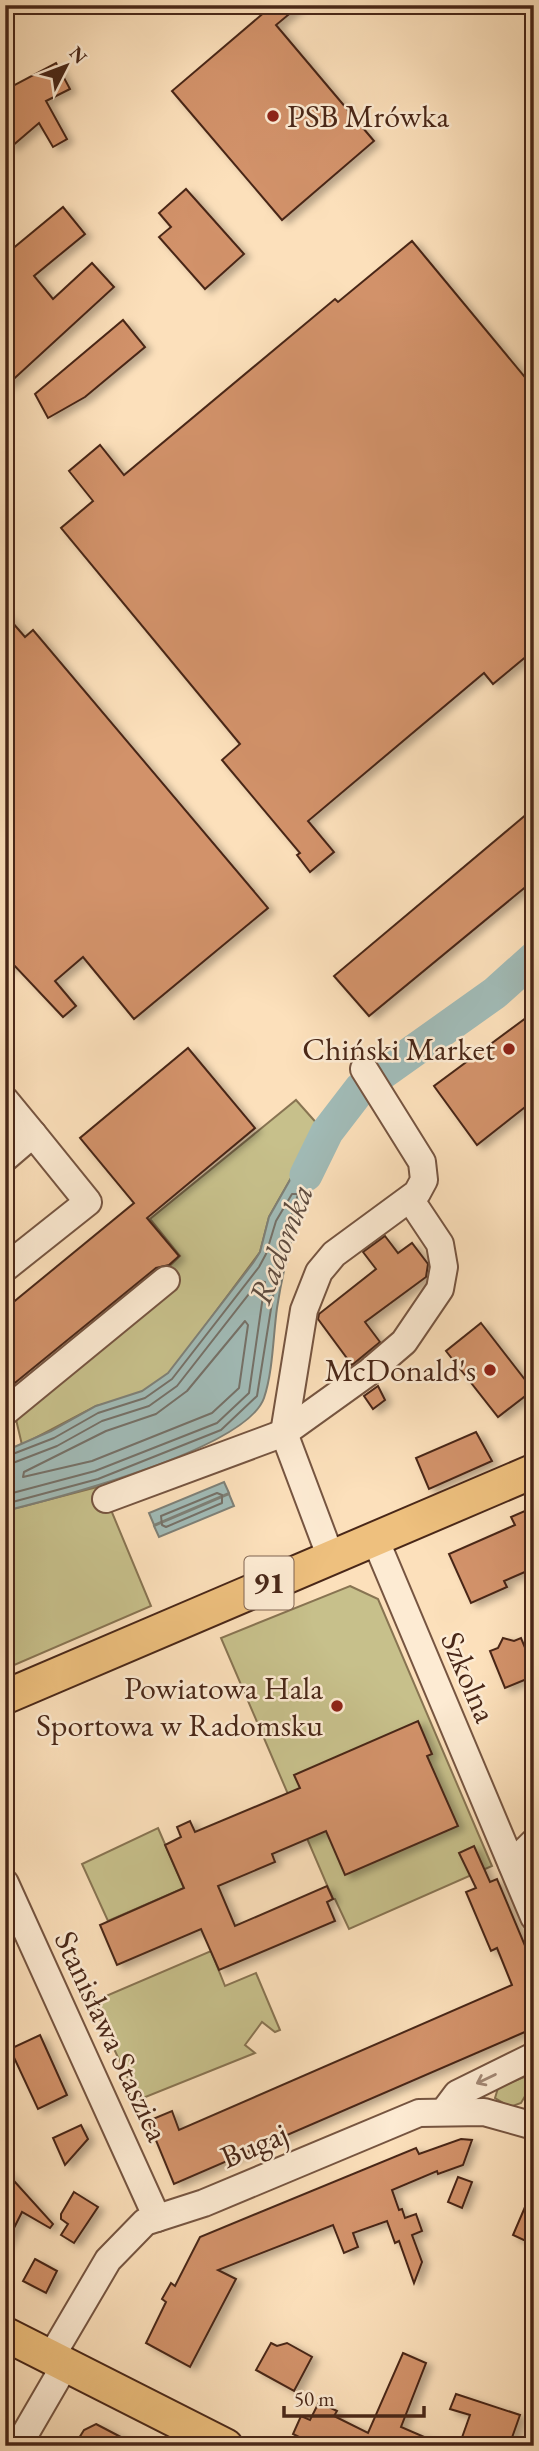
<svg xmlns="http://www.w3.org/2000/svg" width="539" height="2451" font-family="'EB Garamond',serif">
	<defs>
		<filter id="shadow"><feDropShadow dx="6" dy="3.5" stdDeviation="3.5" flood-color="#0004"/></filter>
	</defs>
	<rect width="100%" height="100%" fill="#fce0bb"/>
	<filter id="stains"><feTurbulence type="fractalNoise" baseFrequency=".00286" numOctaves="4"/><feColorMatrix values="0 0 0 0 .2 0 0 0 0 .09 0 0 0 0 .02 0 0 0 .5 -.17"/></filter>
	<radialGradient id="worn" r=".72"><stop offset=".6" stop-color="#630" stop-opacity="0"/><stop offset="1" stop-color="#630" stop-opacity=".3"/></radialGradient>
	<g fill="#c7c08b" stroke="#887452" stroke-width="2">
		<polygon points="296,1100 320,1127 269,1217 260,1252 185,1353 179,1387 96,1406 22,1445 15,1415 180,1256 150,1219"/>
		<polygon points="101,1486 151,1606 5,1669 5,1511"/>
		<polygon points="350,1586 378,1599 492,1866 349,1929 335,1899 333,1899 221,1638"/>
		<polygon points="158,1828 184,1888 108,1921 82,1864"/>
		<polygon points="211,1951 225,1986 256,1973 280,2030 275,2032 262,2022 245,2045 255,2053 138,2100 92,2002"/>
		<polygon points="524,2077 531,2086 521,2103 510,2107 495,2098 498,2088"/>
	</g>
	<g fill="#a1bbb7" stroke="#7e8077" stroke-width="2">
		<path d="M320,1127L332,1143C302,1194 286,1250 277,1308C273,1337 273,1371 264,1398C246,1449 57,1498 5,1511V1451L51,1431L96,1406L142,1391L168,1373L253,1263L260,1252L269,1217Z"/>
		<polygon points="224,1482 229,1493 154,1525 149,1513"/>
		<polygon points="229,1494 234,1506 159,1537 154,1526"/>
	</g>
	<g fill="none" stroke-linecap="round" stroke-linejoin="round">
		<g stroke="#757168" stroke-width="2">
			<polygon points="245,1321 248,1325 239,1388 212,1413 92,1461 23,1477 24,1472 106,1431 156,1414 187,1391"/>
			<polyline points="5,1457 54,1438 98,1413 145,1398 172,1379 259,1267 266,1254 276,1221 292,1194 298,1194 279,1259 257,1396 221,1430 98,1479 5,1504"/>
			<polyline points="5,1466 57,1446 102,1421 149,1406 177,1386 259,1281 265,1282 249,1393 217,1423 95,1471 5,1495"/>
			<polygon points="217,1493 222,1495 222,1503 166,1527 162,1525 161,1516"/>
		</g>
		<polyline stroke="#a1bbb7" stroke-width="33" points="306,1175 327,1132 360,1089 495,993 534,958"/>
	</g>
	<g fill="#d2926b" stroke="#492718" stroke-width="2" filter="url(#shadow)">
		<polygon points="273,5 300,5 276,25 374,141 282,220 172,91"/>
		<polygon points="56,63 70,89 46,101 67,139 53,147 39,123 11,147 5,139 5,90"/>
		<polygon points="186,189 244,254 205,289 159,237 171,227 159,213"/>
		<polygon points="63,207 85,234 34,276 53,299 92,263 114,287 5,387 5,255"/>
		<polygon points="412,241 534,388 534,650 493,684 484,673 308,821 334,852 310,872 297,855 300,853 222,760 240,744 61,528 93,501 69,471 100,445 124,475 335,299 338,302"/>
		<polygon points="123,320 145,347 85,397 48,418 35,394"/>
		<polygon points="5,614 25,637 33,630 268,908 134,1019 83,957 55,981 76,1006 63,1017 13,964 5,970"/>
		<polygon points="534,808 534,880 369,1016 334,976"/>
		<polygon points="534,1012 534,1100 477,1145 434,1086"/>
		<polygon points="188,1048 255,1128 147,1218 179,1256 169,1265 156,1268 5,1391 5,1309 134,1203 80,1138"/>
		<polygon points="385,1236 398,1253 412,1243 428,1264 426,1277 365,1322 380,1342 352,1365 318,1319 319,1314 376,1269 363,1252"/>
		<polygon points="481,1323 533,1390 498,1417 446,1351"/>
		<polygon points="378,1386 385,1400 373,1409 364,1396"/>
		<polygon points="476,1432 492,1461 429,1489 416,1458"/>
		<polygon points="534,1507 534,1568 504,1581 507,1587 471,1603 449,1554 515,1525 511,1517"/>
		<polygon points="503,1638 514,1641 521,1638 534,1669 534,1676 505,1688 490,1651 498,1648"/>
		<polygon points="418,1721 432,1754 427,1756 458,1826 345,1875 326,1831 272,1854 275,1862 218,1886 235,1926 327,1886 333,1899 327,1902 335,1921 219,1970 201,1929 117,1965 100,1925 184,1888 165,1845 181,1837 177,1827 190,1821 195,1832 300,1788 294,1775"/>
		<polygon points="474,1846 490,1882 497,1879 534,1967 534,2028 174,2184 148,2121 172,2111 179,2130 512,1985 497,1948 491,1951 466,1892 476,1888 459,1853"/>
		<polygon points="40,2035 67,2095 38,2109 10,2049"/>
		<polygon points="81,2125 88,2139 65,2165 53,2138"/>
		<polygon points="461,2139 472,2140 463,2165 438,2174 437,2171 392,2190 399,2210 402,2209 405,2218 416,2214 422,2231 412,2235 422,2262 414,2283 399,2241 395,2243 387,2221 353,2233 358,2247 344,2253 333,2225 218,2270 236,2279 190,2367 146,2343 166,2302 162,2299 171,2283 175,2286 200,2237 416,2148 419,2154"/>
		<polygon points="5,2171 53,2224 50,2228 22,2212 5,2246"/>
		<polygon points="458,2177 472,2182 462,2208 448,2202"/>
		<polygon points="534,2186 534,2229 528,2242 513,2235"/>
		<polygon points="74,2192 98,2207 74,2243 61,2235 68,2224 61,2219 61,2214"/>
		<polygon points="35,2259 57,2271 46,2293 23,2281"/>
		<polygon points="271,2343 277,2346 287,2343 312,2357 294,2391 256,2370"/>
		<polygon points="403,2353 426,2363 401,2427 445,2446 317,2446 293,2434 301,2416 310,2420 319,2402 337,2411 334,2416 368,2433"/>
		<polygon points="456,2394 520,2415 509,2446 459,2446 470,2415 450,2409"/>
		<polygon points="96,2424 138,2446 74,2446 84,2430"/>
	</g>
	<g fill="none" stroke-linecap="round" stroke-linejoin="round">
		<g stroke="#765541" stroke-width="30">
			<g id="minor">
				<polyline points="5,1100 33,1134 5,1158"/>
				<polyline points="5,1268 88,1202 33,1134"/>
				<polyline points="5,1412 166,1280"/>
				<polyline points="106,1499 284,1433 369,1372 404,1342 440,1289 444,1267 440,1244 410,1199"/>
				<polyline points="375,1539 534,1917"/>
				<polyline points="331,1558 284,1433 304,1310 319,1272 334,1254 417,1193 424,1180 422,1162 364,1069"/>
				<polyline points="512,1864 534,1842"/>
				<polyline points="5,1883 157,2218"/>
				<polyline points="445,2110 457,2094 534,2056"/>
				<polyline points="51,2357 108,2260 145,2222 204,2203 419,2113 484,2112 534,2126"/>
				<polyline points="18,2446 65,2365"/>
			</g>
		</g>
		<g stroke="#492718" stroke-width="37">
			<g id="major">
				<polyline points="5,1697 534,1471"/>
				<polyline points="5,2334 226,2446"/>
			</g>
		</g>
		<use href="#minor" stroke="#fdebd3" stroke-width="26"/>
		<use href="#major" stroke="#eec07e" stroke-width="33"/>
	</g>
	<defs><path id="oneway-shaft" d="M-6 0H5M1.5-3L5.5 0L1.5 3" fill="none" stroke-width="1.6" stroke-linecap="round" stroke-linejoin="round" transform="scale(1.75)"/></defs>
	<use stroke="#a38976" href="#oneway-shaft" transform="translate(486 2079) rotate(154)"/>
	<g fill="#8f2418" stroke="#fdebd3" stroke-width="2.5">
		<circle cx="273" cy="116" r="7"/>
		<circle cx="509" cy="1049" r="7"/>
		<circle cx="490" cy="1370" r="7"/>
		<circle cx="337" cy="1706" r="7"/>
	</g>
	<g text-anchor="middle" stroke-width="5" stroke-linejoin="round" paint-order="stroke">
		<rect fill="#fdebd3" stroke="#7f6250" stroke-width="2" x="244.5" y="1556.5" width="49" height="53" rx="5"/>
		<g font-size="30" font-weight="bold" fill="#492718">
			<text x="269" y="1593">91</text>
		</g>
		<g font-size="32" fill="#492718" stroke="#fdebd3" text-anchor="end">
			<text x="287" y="127" text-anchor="start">PSB Mrówka</text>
			<text x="495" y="1060">Chiński Market</text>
			<text x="476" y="1381">McDonald's</text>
			<text x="323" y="1699">Powiatowa Hala<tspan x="323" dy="37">Sportowa w Radomsku</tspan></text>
		</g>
		<g font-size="32" fill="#492718" stroke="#fdebd3">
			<text transform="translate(469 1677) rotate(67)" y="11">Szkolna</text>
			<text transform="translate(112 2036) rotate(65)" y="11">Stanisława Staszica</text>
			<text transform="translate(254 2145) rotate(-23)" y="11">Bugaj</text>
		</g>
		<g font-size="33" font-style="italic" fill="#5f4c40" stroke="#fdebd3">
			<text transform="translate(280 1244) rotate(-69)" y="12">Radomka</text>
		</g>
	</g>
	<rect width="539" height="2451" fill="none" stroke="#fce0bb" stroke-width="28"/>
	<rect x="7" y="7" width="525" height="2437" fill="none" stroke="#492718" stroke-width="3.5"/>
	<rect x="14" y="14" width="511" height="2423" fill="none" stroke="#492718" stroke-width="2"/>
	<g transform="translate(66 66) rotate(48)" stroke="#fdebd3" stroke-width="5" paint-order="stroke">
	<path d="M0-5L12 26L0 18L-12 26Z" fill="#492718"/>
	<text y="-10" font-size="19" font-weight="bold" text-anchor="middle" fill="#492718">N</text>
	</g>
	<path d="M284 2406v10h140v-10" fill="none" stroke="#492718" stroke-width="3.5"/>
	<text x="294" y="2406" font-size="21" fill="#492718" stroke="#fdebd3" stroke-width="5" paint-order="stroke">50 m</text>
	<rect width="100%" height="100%" filter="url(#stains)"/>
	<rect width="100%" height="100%" fill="url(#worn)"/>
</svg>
